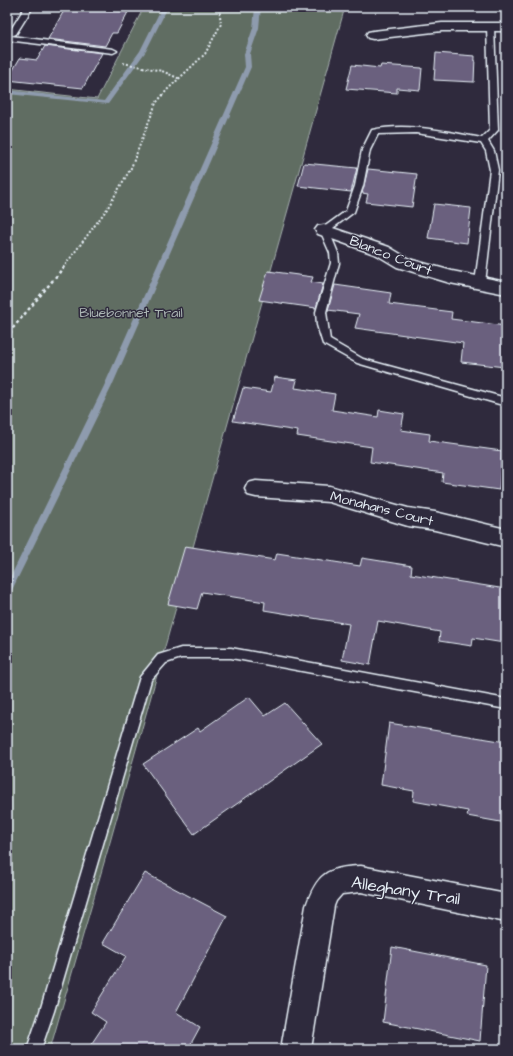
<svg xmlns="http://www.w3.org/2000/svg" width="513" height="1056" font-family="'Architects Daughter',sans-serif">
	<rect width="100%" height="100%" fill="#2f2a3d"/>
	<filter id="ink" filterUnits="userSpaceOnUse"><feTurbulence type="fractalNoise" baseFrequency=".025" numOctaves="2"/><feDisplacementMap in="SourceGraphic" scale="8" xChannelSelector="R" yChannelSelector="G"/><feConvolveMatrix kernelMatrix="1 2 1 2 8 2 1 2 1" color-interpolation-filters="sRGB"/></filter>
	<g filter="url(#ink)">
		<polygon fill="#616d62" stroke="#a4afad" points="144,7 345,7 110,842 50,1049 7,1049 7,89 97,99"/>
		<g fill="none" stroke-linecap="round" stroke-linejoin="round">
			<g fill="#8e9bae" fill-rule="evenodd">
				<polygon points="162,7 168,7 146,51 108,104 7,94 7,90 104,101 140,51"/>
				<polygon points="255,7 261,7 259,28 250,54 251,67 112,386 11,592 10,594 7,595 7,584 104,386 245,67 244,54 253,28"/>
			</g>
		</g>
		<g fill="#6a607e" stroke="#e8f1f8">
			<polygon points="66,7 73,7 128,12 117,33 112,33 105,46 48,39"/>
			<polygon points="45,46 102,53 83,88 7,80 20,58 37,60"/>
			<polygon points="436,53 475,56 474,82 434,80"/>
			<polygon points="352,65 380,68 381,65 422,68 420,90 397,88 397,93 346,89"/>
			<polygon points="304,163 357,168 351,192 298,186"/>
			<polygon points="368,169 417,174 412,207 366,202 368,194 362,193"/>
			<polygon points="434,204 471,208 467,243 428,238"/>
			<polygon points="268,271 313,277 311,282 323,284 316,308 259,300"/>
			<polygon points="335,285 391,293 389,304 452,312 451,319 506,326 505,367 461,362 463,343 355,328 359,314 328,310"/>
			<polygon points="275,377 297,380 295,388 335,394 332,410 378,417 379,410 404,414 401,430 430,434 429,441 502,451 499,490 442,482 443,473 370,462 372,447 297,436 298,431 233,421 243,388 271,392"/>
			<polygon points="185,546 275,560 277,553 360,566 362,558 412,566 411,574 506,589 504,643 473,638 472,646 439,641 440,632 378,621 370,665 342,660 349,624 264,610 265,602 202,592 197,609 168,604"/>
			<polygon points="249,697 265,716 285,703 322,744 194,834 143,764 198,728 200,731"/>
			<polygon points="389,723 506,742 506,823 467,816 468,811 413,801 414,791 381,785"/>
			<polygon points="145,873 227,916 176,1012 200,1027 188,1049 88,1049 106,1022 91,1012 126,956 103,943"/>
			<polygon points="392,947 486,965 480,1041 383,1022"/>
		</g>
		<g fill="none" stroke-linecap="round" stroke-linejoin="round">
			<g stroke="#e8f1f8" stroke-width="3">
				<g id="lane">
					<polygon points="25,7 33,7 16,34 11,36 113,49 117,51 113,53 7,40 7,33 10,31"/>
					<path d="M487,25H490L494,27L498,130L488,141L494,151L498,170L485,283L480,286L475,283L490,170L486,151L481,143L416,133L378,134L370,150L363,186L354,212L329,231L338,253L339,263L326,312L330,340L363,359L506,398V406L357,363L323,344L317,325L316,312L331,263L330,253L320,230L346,211L355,186L362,150L372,130C408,122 447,132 482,138L490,130Z"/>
					<polygon points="181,648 231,648 506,699 506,709 231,658 181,658 166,663 151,680 54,1011 41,1049 27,1049 40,1011 140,677 158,655"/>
				</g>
			</g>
			<g stroke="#e8f1f8" stroke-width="3">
				<g id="street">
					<polygon points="442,23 506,23 506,31 442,31 373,39 368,38 366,35 368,32 373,31"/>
					<polygon points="324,225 389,247 409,259 452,271 506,282 506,294 450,283 397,267 377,255 318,234 315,230 318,226"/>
					<polygon points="256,481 329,486 408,508 435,512 506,529 506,547 435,530 408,526 329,502 256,497 248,495 245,489 248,483"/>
					<path d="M361,866L506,894V922L361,892L342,894L336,901L334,906L311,1049H281L306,906C317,874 327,867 361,866Z"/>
				</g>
			</g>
			<g stroke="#e8f1f8" stroke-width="2" stroke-dasharray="2 2" stroke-linecap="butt">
				<polyline points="123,63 162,71 180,79"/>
				<polyline points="63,268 107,209 131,168 156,103 168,89 205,54 221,24 219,7"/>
			</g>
			<polyline stroke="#e8f1f8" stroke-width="2.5" stroke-dasharray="3 3" stroke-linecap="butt" points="7,339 13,328 64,267"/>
			<use href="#lane" fill="#2f2a3d" fill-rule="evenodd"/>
			<use href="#street" fill="#2f2a3d" fill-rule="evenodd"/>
		</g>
	</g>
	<g text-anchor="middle" stroke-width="3" stroke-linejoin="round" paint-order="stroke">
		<g font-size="14" fill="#e8f1f8" stroke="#2f2a3d">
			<text transform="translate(391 255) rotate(21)" y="5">Blanco Court</text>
			<text transform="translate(382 508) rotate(14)" y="5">Monahans Court</text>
		</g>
		<g font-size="14" fill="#abb6b4" stroke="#2f2a3d">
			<text x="131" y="317">Bluebonnet Trail</text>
		</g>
		<g font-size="17" fill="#e8f1f8" stroke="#2f2a3d">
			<text transform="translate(406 890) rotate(9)" y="6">Alleghany Trail</text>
		</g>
	</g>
	<rect width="513" height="1056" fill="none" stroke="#2f2a3d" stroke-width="24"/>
	<rect x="12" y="12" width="489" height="1032" fill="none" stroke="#e8f1f8" stroke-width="1.5" filter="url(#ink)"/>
</svg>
